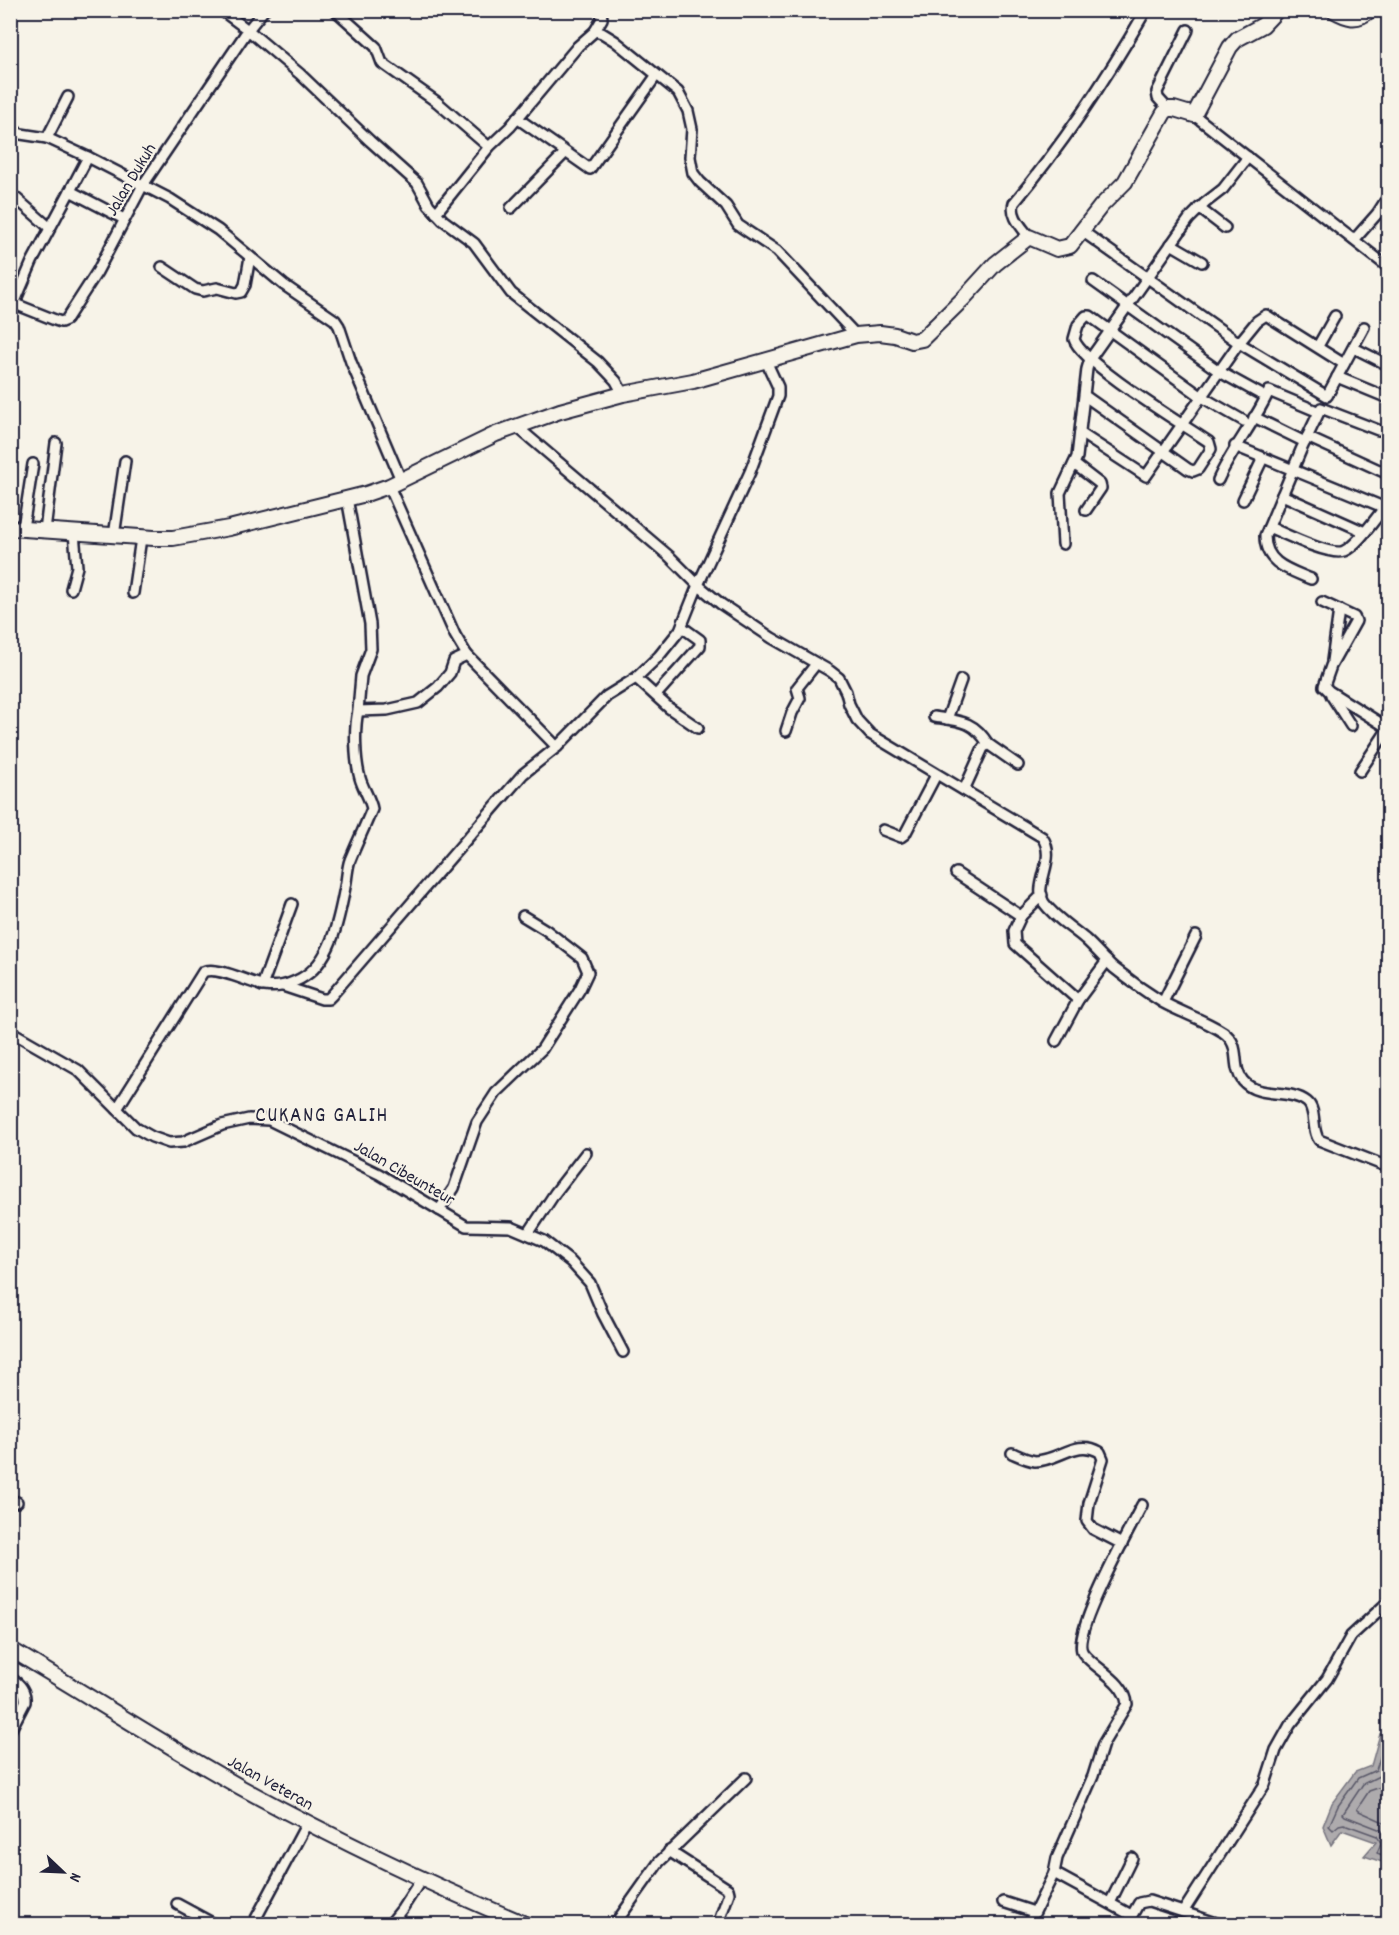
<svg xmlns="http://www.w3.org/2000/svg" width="1399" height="1935" font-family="Dekko,sans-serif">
	<rect width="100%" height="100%" fill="#f7f3e8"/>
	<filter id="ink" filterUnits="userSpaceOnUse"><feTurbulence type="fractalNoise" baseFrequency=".0167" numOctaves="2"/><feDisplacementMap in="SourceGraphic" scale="12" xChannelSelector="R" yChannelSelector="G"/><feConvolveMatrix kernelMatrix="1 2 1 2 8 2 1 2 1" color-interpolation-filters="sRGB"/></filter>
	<g filter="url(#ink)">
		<polygon fill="#aeabad" stroke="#76747f" stroke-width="1.5" points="1380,1734 1388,1738 1388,1864 1364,1856 1376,1842 1342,1830 1331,1845 1323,1826 1332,1803 1355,1772 1371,1766"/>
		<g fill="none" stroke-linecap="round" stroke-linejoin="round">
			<g stroke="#5a5969" stroke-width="1.5">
				<polyline points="1388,1743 1384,1745 1376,1770 1358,1778 1338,1806 1329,1826 1333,1830 1339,1825 1344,1824 1377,1836 1381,1843 1377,1853 1388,1857"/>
				<polyline points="1388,1755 1381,1775 1363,1784 1343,1814 1345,1816 1381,1830 1388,1839"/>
				<polyline points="1388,1781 1381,1787 1369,1791 1357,1809 1359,1811 1388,1824"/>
			</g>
			<g stroke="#22223b" stroke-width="14">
				<g id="street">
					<polyline points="221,10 248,30 300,74 370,141 417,183 429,205 443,220 474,243 511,293 598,362 616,381 623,394"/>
					<polyline points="335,10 376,47 382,63 437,102 489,147"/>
					<polyline points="595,31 602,33 615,41 678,92 688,111 692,129 690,157 693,173 700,182 726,206 738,225 777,251 856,335"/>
					<polyline points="1168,109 1158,98 1157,92 1188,30"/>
					<polyline points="1194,115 1388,267"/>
					<polyline points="517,118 590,169 656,76"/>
					<polyline points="10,129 21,134 47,138 88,157 170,199 218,230 284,285 335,320 339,326 351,362 401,480"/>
					<polyline points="47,138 68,97"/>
					<polyline points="70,191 88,157"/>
					<polyline points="10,193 50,228"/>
					<polyline points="511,208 565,153"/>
					<polyline points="1199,208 1225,228"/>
					<polyline points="436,213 489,147 510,127 578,46 595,31 602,19 601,10"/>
					<polyline points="1082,231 1239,343 1327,396 1364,327"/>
					<path d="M1029,237C1022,227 1010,216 1014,203C1064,143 1107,78 1146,10"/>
					<polyline points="1354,240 1377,214 1388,197"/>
					<polyline points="1171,244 1202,262"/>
					<polyline points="162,267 195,289 203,291 217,288 236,293 241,292 245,285 250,257"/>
					<polyline points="1093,281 1220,372 1260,394"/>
					<polyline points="10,302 55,320 61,322 66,320 97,272 143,185 248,30 264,10"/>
					<polyline points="14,304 32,262 70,191 124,219"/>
					<polyline points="1318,346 1335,316"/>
					<polyline points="1354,348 1388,365"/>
					<polyline points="1337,377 1388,398"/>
					<path d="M1085,396L1188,469L1193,471L1198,469L1211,449L1209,442C1184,425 1081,363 1074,339L1078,325L1086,316H1090L1202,397L1244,421"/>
					<polyline points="1254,417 1305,442"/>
					<path d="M516,426L669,556L698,585L721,604L772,638L830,671L839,678L846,692L849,704L857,720L870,734L1042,837C1058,859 1032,885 1044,903C1055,918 1071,927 1085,939C1095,948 1104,959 1114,968C1129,980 1146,992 1162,1002C1182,1013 1205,1020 1223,1032C1243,1046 1230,1065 1243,1081C1259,1099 1289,1088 1307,1102C1317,1110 1311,1130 1319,1140L1388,1167"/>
					<polyline points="1080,433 1146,476 1239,343 1257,321 1266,315 1344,364"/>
					<polyline points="1307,437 1388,474"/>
					<polyline points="1235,446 1388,509"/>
					<polyline points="1074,464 1100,484 1101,488 1086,510"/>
					<path d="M1218,480C1232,449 1255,422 1269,391L1319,412"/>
					<polyline points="389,486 455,635 467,655"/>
					<polyline points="1282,495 1365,532"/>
					<polyline points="347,498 370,624 371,649 361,676 358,711 387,710 418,703 438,687 450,673 454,661 467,655 557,747 607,696 636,678"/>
					<polyline points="1243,500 1263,458"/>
					<path d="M1269,527C1283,533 1331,557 1344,551C1357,546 1375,519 1385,507"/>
					<polyline points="23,528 33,464"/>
					<polyline points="45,530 56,443"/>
					<polyline points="114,536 125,461"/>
					<polyline points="1063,544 1060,493 1077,457 1087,369 1090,359 1189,219 1205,203 1223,189 1248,157"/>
					<path d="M1311,579C1290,570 1265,564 1265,536L1301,450L1321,408L1378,430"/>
					<polyline points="71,589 77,567 74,533"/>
					<polyline points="133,593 141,538"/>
					<polyline points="1322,602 1354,617 1356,621 1331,666 1324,686 1329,691 1388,728"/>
					<polyline points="1332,661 1339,610"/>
					<polyline points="656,695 700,646 700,640 682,627"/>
					<polyline points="1331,695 1351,726"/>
					<path d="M934,717C961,721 974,721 988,744"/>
					<polyline points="947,719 961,680"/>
					<polyline points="698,728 669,708 636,678 659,656 680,630 698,585 750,472 778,396 778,387 765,359"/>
					<polyline points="786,731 792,713 800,698 797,688 816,664"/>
					<polyline points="1360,771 1388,729"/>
					<polyline points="964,790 983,748 988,744 1018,765"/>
					<polyline points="883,830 901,837 905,834 936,775"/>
					<polyline points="956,873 1021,916 1042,895"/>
					<polyline points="1021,916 1014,931 1015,944 1078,1000"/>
					<polyline points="262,986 292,904"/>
					<polyline points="283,986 322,999 328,999 332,995 523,774 557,747"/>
					<polyline points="1163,1002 1196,936"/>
					<polyline points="10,1031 78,1070 136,1128 152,1137 169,1143 183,1142 222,1125 249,1119 269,1120 379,1174 466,1226 511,1227 544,1241 571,1262 590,1283 603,1314 623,1352"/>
					<polyline points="1056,1041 1078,1000 1107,961"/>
					<path d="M117,1109L203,972C216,965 249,983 265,986C278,988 288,985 300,979C331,963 339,919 345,887C347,879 347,868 350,860C357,843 365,826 372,809C370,798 363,789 360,778C355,760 354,729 358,711"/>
					<polyline points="439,1210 454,1188 477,1122 496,1093 542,1049 580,989 588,972 582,958 546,930 523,916"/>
					<polyline points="528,1234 555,1193 586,1153"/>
					<path d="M1012,1453C1019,1456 1027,1460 1035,1461C1059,1461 1076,1438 1100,1452L1103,1459L1089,1503L1087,1521L1093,1529L1122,1544"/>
					<polyline points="10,1500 17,1502"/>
					<path d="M10,1678C19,1683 26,1691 25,1702L10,1731"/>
					<polyline points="669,1851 728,1889 729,1893 718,1924"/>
					<polyline points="1054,1873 1131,1915"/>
					<polyline points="1003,1902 1034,1912"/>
					<polyline points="1110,1903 1132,1858"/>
					<polyline points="177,1904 214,1924"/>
					<polyline points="1183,1912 1219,1924"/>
					<polyline points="253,1924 307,1823"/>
					<polyline points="390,1924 402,1909 422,1878"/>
					<polyline points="615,1924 659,1862 746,1778"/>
					<path d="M1029,1924L1054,1873L1057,1858L1093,1776L1103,1744L1127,1704C1125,1681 1096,1670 1083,1653C1070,1636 1131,1527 1142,1505"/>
					<polyline points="1127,1924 1139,1903 1149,1901 1183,1912 1265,1784 1276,1750 1290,1725 1327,1679 1351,1636 1388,1602"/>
				</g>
			</g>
			<g stroke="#22223b" stroke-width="18">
				<g id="secondary">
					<path d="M1333,10C1347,18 1357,22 1370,10"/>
					<polyline points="10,528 154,538 173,538 229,528 366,494 389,486 496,434 560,411 623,394 693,381 856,335 880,333 895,335 912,341 922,339 963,299 995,264 1029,237 1057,249 1070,246 1101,206 1125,182 1164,113 1168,109 1174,109 1194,115 1230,47 1237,39 1263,25 1277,10"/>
					<path d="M10,1649C88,1695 163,1744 242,1788C334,1838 429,1884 525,1924"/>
				</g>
			</g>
			<use href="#street" stroke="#f7f3e8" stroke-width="9"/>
			<use href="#secondary" stroke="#f7f3e8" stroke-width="14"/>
		</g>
	</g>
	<g text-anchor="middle" stroke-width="4.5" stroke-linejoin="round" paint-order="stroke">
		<g font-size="18" fill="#22223b" stroke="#f7f3e8">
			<text transform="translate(130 179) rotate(-59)" y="6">Jalan Dukuh</text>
			<text transform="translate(405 1172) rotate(30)" y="6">Jalan Cibeunteur</text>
			<text transform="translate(271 1782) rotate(29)" y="6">Jalan Veteran</text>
		</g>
		<g font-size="21" letter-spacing="1.5" fill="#22223b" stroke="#f7f3e8">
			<text x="322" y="1121">CUKANG GALIH</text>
		</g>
	</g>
	<rect width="1399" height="1935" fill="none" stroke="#f7f3e8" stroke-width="36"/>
	<rect x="18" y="18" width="1363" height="1899" fill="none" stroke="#22223b" stroke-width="2" filter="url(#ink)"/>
	<g transform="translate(63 1872) rotate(113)" stroke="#f7f3e8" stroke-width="4.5" paint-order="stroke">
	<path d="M0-4.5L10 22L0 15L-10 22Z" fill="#22223b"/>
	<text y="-9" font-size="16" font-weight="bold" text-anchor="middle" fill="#22223b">N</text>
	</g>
</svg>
